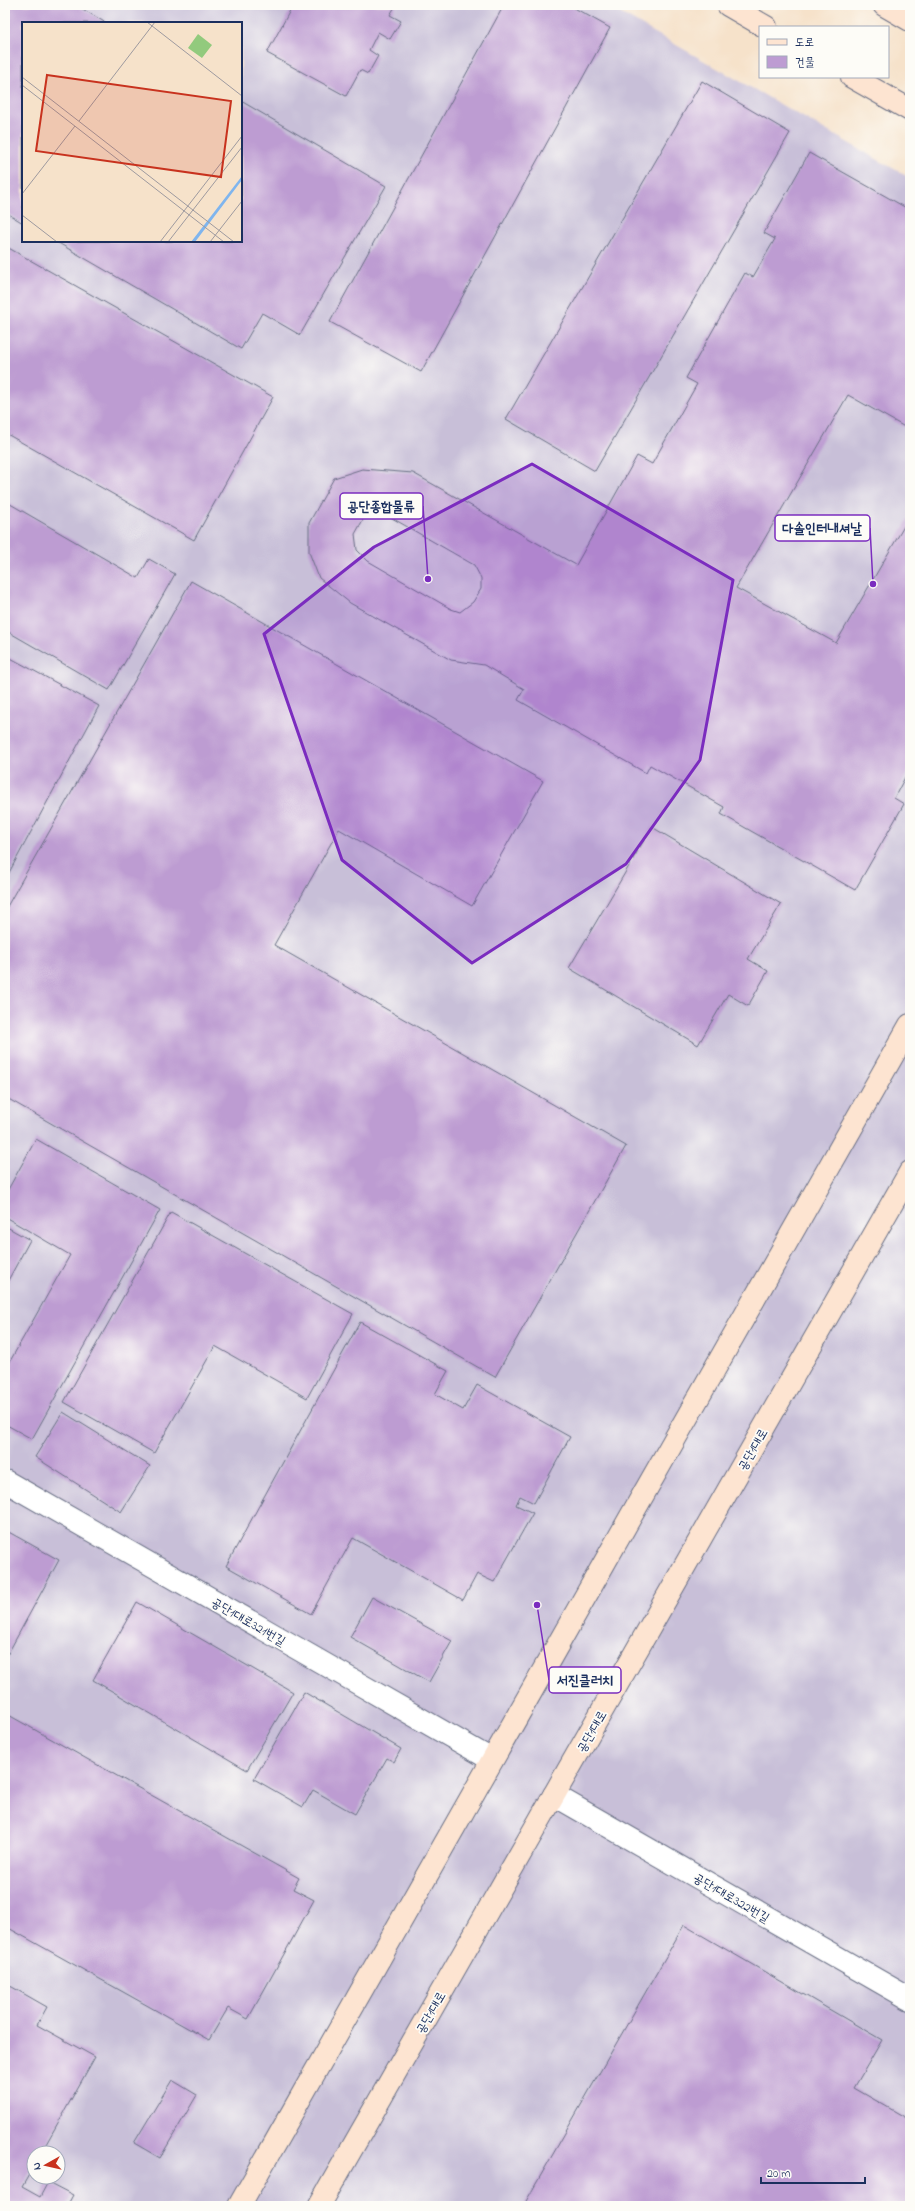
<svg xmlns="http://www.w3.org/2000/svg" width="915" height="2211" font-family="'Indie Flower','Poor Story',sans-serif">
	<rect width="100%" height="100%" fill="#fdfcf7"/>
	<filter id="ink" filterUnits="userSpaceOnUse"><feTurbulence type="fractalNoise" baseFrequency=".025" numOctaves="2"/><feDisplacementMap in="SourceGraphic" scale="8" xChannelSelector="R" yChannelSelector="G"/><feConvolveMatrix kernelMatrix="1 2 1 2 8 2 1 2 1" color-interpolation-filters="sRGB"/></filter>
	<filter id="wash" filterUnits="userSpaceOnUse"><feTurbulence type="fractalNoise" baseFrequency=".012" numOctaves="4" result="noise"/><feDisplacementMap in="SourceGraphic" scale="16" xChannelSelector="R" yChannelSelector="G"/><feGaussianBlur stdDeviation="0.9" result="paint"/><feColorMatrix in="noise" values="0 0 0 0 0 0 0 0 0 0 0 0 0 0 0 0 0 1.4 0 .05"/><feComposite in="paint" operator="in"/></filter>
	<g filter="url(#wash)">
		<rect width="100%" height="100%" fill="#f6e2ca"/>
		<path fill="#c8bfd8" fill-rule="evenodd" d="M5,5H606L910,178V2206H5ZM23,23H241V241H23ZM34,2153H58V2177H34Z"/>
		<g id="blocks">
			<g fill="#bd9cd2" fill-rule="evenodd">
				<polygon points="5,5 76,5 106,23 23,23 23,223 5,212"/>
				<polygon points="293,5 396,5 390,15 401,21 390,39 378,32 369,50 378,56 368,74 360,70 346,96 267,53"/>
				<polygon points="504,5 569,5 610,28 421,372 330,322"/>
				<polygon points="702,81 790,133 595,471 506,419"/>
				<polygon points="241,101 386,186 300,335 262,313 241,349 55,241 241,241"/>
				<path d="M809,153L910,210V430L848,395L736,588L836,643L910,516V768L894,798L904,804L855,890L721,814L724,807L650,765L646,773L518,700L524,689L484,665L451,660L350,603L319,578L309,552V523L334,478L362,469L413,473L576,565L637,456L652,464L697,384L686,378L745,273L753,277L775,239L764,233ZM372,510L385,514L474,565L481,578V589L473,602L460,612L451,609L368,561L357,550L355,534L364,518Z"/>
				<polygon points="5,246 273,397 194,540 5,433"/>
				<polygon points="5,501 138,578 149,559 175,574 109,690 5,630"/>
				<polygon points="191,581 543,781 472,906 339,829 274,945 626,1146 495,1377 5,1097 5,910"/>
				<polygon points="5,655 99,706 5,880"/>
				<polygon points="652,827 781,904 748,959 768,971 748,1006 728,994 698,1045 569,968"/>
				<polygon points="36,1139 160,1210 32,1439 5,1424 5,1370 70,1255 5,1217 5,1195"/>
				<polygon points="171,1212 353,1314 307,1398 215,1346 154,1453 64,1402"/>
				<polygon points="5,1226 30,1240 5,1286"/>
				<polygon points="360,1322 448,1371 435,1394 463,1410 477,1385 570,1437 534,1503 520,1496 516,1505 533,1513 494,1582 477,1574 463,1600 353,1538 311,1614 226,1566"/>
				<polygon points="63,1412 150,1466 121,1512 35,1457"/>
				<polygon points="5,1530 59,1560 5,1659"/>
				<polygon points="372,1597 452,1641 429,1682 350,1637"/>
				<polygon points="137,1602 293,1692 247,1770 93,1680"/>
				<polygon points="304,1692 401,1749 394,1762 387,1758 355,1814 313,1790 303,1807 254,1779"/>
				<polygon points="5,1713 299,1878 293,1889 314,1900 248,2019 228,2008 209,2040 5,1926"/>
				<polygon points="684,1925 882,2040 854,2088 910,2120 910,2206 529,2206 525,2203"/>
				<polygon points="5,1983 47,2007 37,2025 95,2057 41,2153 34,2153 34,2166 22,2187 40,2197 48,2182 73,2195 67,2206 5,2206"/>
				<polygon points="172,2080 197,2095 160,2158 134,2143"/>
			</g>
		</g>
	</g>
	<g filter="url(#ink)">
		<use href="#blocks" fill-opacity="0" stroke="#686e84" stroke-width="1"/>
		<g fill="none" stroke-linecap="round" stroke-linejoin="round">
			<g stroke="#686e84" stroke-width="24">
				<g id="street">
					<polyline points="5,1481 492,1760"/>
					<polyline points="554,1795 910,1999"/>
				</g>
			</g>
			<g stroke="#686e84" stroke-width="24">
				<g id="secondary">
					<polyline points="728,5 766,27"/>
					<polyline points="884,5 910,20"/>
					<polyline points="852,77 910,110"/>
					<polyline points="239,2206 910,1025"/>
					<polyline points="319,2206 910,1172"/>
				</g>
			</g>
			<use href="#street" stroke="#fff" stroke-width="22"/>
			<use href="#secondary" stroke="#fde4d1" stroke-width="22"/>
		</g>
	</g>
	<path fill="#7b2cbf" fill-opacity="0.2" stroke="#7b2cbf" stroke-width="3" stroke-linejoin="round" d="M532,464L733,580L700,760L626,864L472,963L342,860L264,634L374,547Z"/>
	<g text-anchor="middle" stroke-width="3.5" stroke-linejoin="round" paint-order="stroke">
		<g font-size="13" fill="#1b2f5e" stroke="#fdfcf7">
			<text transform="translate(752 1449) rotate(-60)" y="5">공단1대로</text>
			<text transform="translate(249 1621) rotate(30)" y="5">공단1대로321번길</text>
			<text transform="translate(591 1731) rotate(-60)" y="5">공단1대로</text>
			<text transform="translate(732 1897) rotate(30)" y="5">공단1대로322번길</text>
			<text transform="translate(430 2012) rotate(-60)" y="5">공단1대로</text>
		</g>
	</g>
	<g transform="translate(22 22)">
		<rect width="220" height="220" fill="#f6e2ca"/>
		<path d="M176,12L190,23L180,36L166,26Z" fill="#92ca7d"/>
		<path d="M220,154V158L173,220H169Z" fill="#7fb5ee"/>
		<path fill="none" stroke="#9e9a9f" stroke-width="1" d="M125,0L220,74M0,55L212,220M0,63L202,220M57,99L133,0M0,172L53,104M0,193L35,220M138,220L220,114M146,220L220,125M188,220L220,179"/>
		<path fill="#c8321e" fill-opacity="0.15" stroke="#c8321e" stroke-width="2" d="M25,53L209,79L199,155L14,129Z"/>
		<rect width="220" height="220" fill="none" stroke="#1b2f5e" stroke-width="2"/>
	</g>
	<path fill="none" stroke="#7b2cbf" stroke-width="1.5" d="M428 579L423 506M873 584L870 528M537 1605L549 1680"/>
	<g fill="#7b2cbf" stroke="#fdfcf7" stroke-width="1.5">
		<circle cx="428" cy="579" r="4"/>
		<circle cx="873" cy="584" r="4"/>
		<circle cx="537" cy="1605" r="4"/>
	</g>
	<g fill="#fdfcf7" stroke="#7b2cbf" stroke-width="1.5">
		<rect x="340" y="493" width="83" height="26" rx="4"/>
		<rect x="775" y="515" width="95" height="26" rx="4"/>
		<rect x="549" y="1667" width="72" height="26" rx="4"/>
	</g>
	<g font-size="14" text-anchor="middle" font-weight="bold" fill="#1b2f5e">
		<text x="381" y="511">공단종합물류</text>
		<text x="822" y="533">다솔인터내셔날</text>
		<text x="585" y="1685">서진클러치</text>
	</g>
	<rect width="915" height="2211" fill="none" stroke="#fdfcf7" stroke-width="20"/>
	<rect x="759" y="26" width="130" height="52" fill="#fdfcf7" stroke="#a3aaba"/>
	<rect x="767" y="39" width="20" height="6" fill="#fde4d1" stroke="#a3aaba"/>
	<text x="795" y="46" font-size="12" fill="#1b2f5e">도로</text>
	<rect x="767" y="56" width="20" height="12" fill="#bd9cd2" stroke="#a3aaba"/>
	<text x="795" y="66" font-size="12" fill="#1b2f5e">건물</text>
	<g transform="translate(46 2165) rotate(262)"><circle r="19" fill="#fdfcf7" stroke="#a3aaba"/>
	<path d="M0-3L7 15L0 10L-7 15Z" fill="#c8321e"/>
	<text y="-6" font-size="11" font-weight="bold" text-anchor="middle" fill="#1b2f5e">N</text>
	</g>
	<path d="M761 2177v6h104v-6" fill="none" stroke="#1b2f5e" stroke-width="2"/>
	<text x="767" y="2177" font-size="12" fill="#1b2f5e" stroke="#fdfcf7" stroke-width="3" paint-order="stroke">20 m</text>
</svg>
